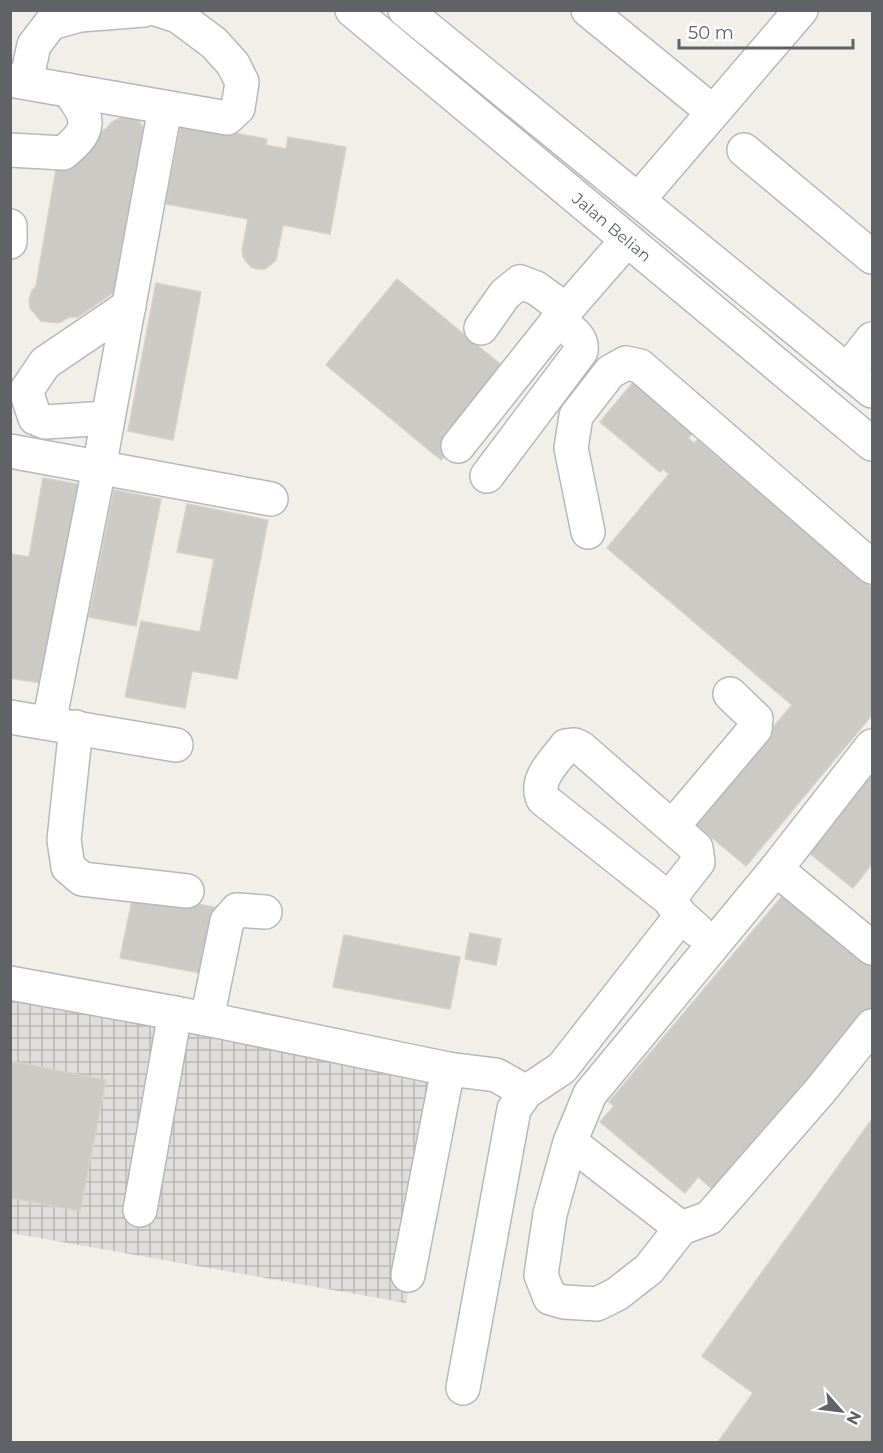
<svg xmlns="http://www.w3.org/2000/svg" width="883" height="1453" font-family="Montserrat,sans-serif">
	<defs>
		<pattern id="industrial-grid" width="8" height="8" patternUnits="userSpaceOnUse" patternTransform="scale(1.5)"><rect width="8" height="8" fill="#e0deda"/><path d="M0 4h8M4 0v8" fill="none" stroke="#b9b8b5"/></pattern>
	</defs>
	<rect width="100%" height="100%" fill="#f1efe8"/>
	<polygon fill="url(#industrial-grid)" points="10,967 455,1053 406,1303 11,1233"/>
	<g fill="#cccac5" stroke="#d6d1c6" stroke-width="1.5">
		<polygon points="128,117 137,119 147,132 124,285 78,317 70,317 58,323 41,321 30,308 29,300 32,291 36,286 57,163 107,128 112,122 120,118"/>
		<polygon points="181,123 267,139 266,145 286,149 288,137 346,147 330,234 283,225 276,260 265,269 258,269 251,267 243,257 242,250 248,219 166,204"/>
		<polygon points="397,279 512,374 441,460 326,365"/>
		<polygon points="156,283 201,292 173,440 128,431"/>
		<polygon points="635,380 695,431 688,438 694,443 697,440 872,588 872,715 746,866 693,822 792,705 607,548 669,474 663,469 660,472 600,422"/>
		<polygon points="43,478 89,486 54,685 10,678 10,554 29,557"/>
		<polygon points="114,490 161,499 136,626 89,617"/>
		<polygon points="187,504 268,520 237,679 192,671 185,708 125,697 141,621 200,632 214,559 177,552"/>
		<polygon points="860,768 872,778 872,864 853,888 799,845"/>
		<polygon points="789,888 872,959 872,1008 717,1193 698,1177 685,1193 600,1122 614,1106 609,1102"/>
		<polygon points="134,891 218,908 205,974 120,958"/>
		<polygon points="470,933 501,939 496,965 465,959"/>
		<polygon points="344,935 460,957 450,1009 333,987"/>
		<polygon points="10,1061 106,1080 80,1211 10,1198"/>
		<polygon points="872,1119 872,1442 718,1442 753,1393 702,1356"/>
	</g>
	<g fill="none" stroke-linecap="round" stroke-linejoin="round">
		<g stroke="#b5b8bc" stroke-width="36">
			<g id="minor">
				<polyline points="352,10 872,444"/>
				<polyline points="405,10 872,391"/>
				<polyline points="588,10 713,112"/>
				<polyline points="10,80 227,118 238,108 242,82 233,64 214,43 178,16 159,10"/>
				<polyline points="26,82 34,45 51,23 80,15 144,10"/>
				<path d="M10,150L63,153C93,129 90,118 68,90"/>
				<polyline points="744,150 872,257"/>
				<polyline points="638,200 801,10"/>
				<polyline points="10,226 10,242"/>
				<polyline points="481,328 505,294 520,282 536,288 566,310"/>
				<polyline points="847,371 872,339"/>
				<polyline points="108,418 45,422 35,418 26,391 45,363 129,306"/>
				<polyline points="458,446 566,310 627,240"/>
				<polyline points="10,451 271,499"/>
				<path d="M487,476L581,351C583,336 569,329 558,321"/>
				<polyline points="588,532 571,448 576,416 610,372 626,363 640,366 872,567"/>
				<polyline points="10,717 176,745"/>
				<polyline points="49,723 99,468 165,108"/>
				<polyline points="76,727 64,840 68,867 82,879 187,891"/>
				<polyline points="672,827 755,729 756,719 730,694"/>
				<polyline points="776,869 872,948"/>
				<path d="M669,899L698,862L696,848L581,748L575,745L566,746C555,761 534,779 543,799L669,899L681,916L697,930"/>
				<polyline points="10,983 207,1019 448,1069 496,1075 526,1092"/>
				<polyline points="207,1019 227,921 237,910 265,912"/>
				<polyline points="570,1142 681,1228 649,1269 617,1294 597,1304 564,1302 550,1298 541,1275 550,1214 570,1142 590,1094 776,869 872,746"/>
				<polyline points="140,1210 175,1013"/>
				<polyline points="681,1228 709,1218 820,1091 872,1026"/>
				<polyline points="408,1275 448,1069"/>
				<polyline points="463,1388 514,1109 526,1092 562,1068 681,916"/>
			</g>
		</g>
		<use href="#minor" stroke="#fff" stroke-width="33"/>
	</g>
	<g text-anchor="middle" stroke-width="6" stroke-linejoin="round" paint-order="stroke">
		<g font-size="16" fill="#5f6368" stroke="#fff">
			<text transform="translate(612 227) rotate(40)" y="6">Jalan Belian</text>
		</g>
	</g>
	<rect width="883" height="1453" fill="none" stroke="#5f6368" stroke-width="24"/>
	<g transform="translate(841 1411) rotate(118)" stroke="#ffffff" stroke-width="4.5" paint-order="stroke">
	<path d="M0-4.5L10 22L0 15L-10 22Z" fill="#5f6368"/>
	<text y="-9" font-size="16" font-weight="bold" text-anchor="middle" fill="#5f6368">N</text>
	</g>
	<path d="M679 39v9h174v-9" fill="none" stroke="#5f6368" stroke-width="3"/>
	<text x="688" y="39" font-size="18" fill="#5f6368" stroke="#ffffff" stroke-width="4.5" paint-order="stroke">50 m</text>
</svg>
